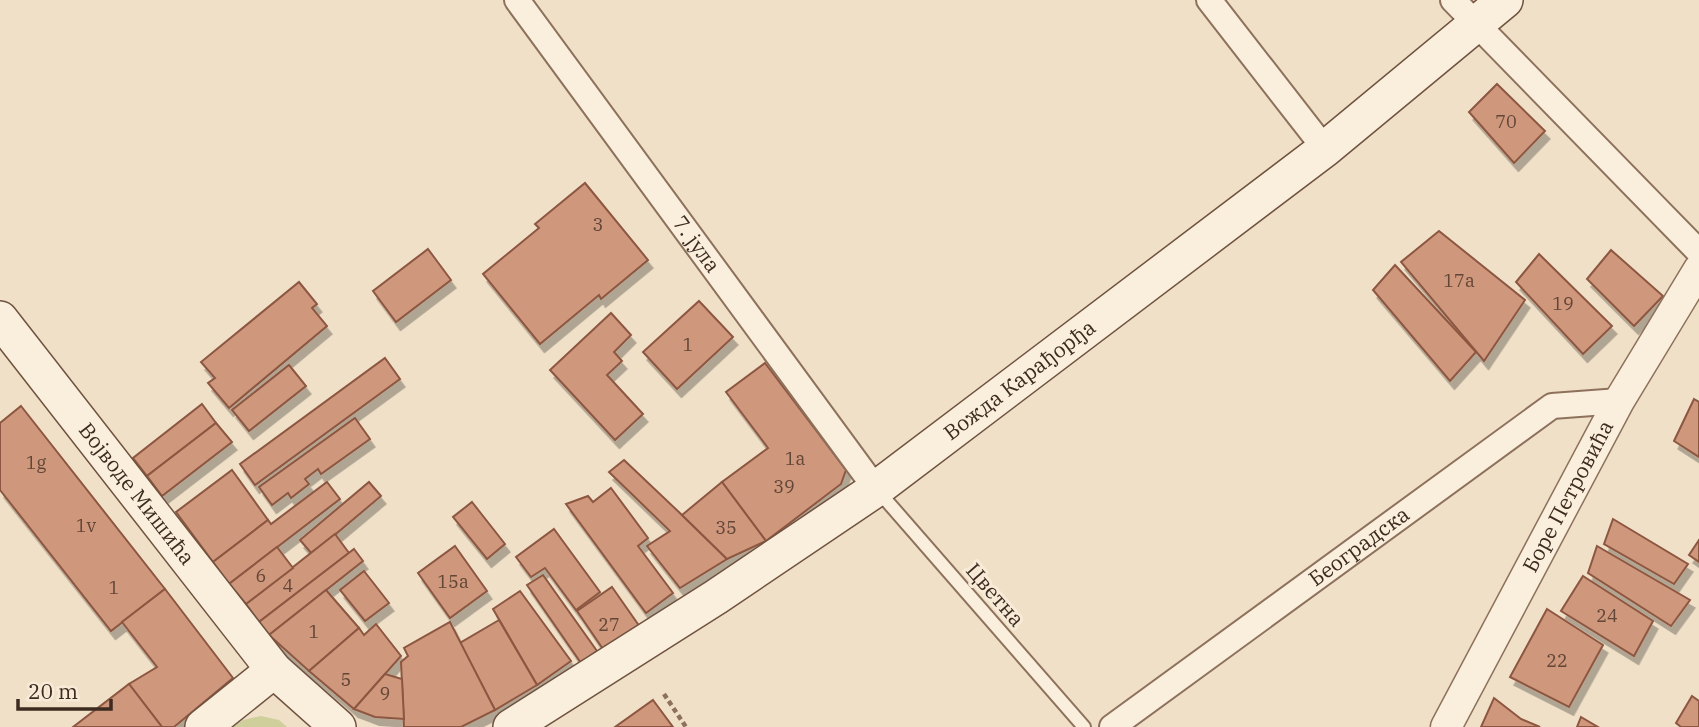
<svg xmlns="http://www.w3.org/2000/svg" width="1699" height="727" font-family="'IBM Plex Serif',serif">
	<defs>
		<filter id="shadow"><feDropShadow dx="4.5" dy="8" stdDeviation="0" flood-color="#0004"/></filter>
	</defs>
	<rect width="100%" height="100%" fill="#f0e0c8"/>
	<polygon fill="#cecf9b" points="261,716 279,720 287,727 233,727 243,720"/>
	<g fill="#cf977c" stroke="#8d5741" stroke-width="2" filter="url(#shadow)">
		<polygon points="1497,84 1545,131 1514,163 1469,112"/>
		<polygon points="585,183 648,260 601,299 599,295 540,344 483,274 539,228 535,224"/>
		<polygon points="1439,231 1525,300 1484,361 1401,262"/>
		<polygon points="428,249 451,280 396,322 373,291"/>
		<polygon points="1611,250 1663,296 1634,326 1587,279"/>
		<polygon points="1539,254 1612,326 1583,354 1516,282"/>
		<polygon points="1395,265 1476,352 1450,381 1373,290"/>
		<polygon points="299,282 317,304 312,308 327,326 229,408 208,383 215,378 201,362"/>
		<polygon points="699,301 733,337 677,389 643,352"/>
		<polygon points="611,313 631,335 614,352 622,361 607,375 643,414 615,440 550,370"/>
		<polygon points="385,358 400,379 255,485 240,464"/>
		<polygon points="765,363 846,470 841,484 766,541 722,482 768,448 726,392"/>
		<polygon points="289,365 306,386 249,431 232,410"/>
		<polygon points="1694,399 1699,402 1699,457 1674,441"/>
		<polygon points="202,404 216,423 147,476 133,458"/>
		<polygon points="21,406 165,589 111,631 0,490 0,423"/>
		<polygon points="355,418 370,439 321,474 318,469 305,479 309,484 291,498 288,493 272,505 259,487"/>
		<polygon points="216,423 232,442 162,496 147,476"/>
		<polygon points="624,460 682,515 727,559 680,588 647,546 670,531 609,472"/>
		<polygon points="232,470 268,520 213,562 176,512"/>
		<polygon points="327,482 340,499 229,584 213,562 268,520 271,524"/>
		<polygon points="369,482 381,496 312,554 300,540"/>
		<polygon points="722,482 766,541 727,559 682,515"/>
		<polygon points="611,488 648,538 638,546 673,593 646,613 566,504 588,496 593,502"/>
		<polygon points="472,502 505,544 487,559 453,517"/>
		<polygon points="1613,519 1688,564 1674,584 1604,544"/>
		<polygon points="554,529 600,592 576,610 545,568 531,577 516,557"/>
		<polygon points="335,534 349,553 259,622 246,604"/>
		<polygon points="1699,540 1699,562 1689,555"/>
		<polygon points="455,546 487,591 450,618 418,573"/>
		<polygon points="1597,546 1690,600 1671,626 1588,573"/>
		<polygon points="277,547 293,568 246,604 229,584"/>
		<polygon points="354,549 363,561 269,635 259,622"/>
		<polygon points="364,571 389,603 365,621 340,590"/>
		<polygon points="543,575 597,651 581,663 527,585"/>
		<polygon points="1583,576 1653,621 1634,656 1561,611"/>
		<polygon points="612,587 640,627 605,652 577,611"/>
		<polygon points="165,589 233,678 174,727 162,727 129,684 157,667 122,622"/>
		<polygon points="326,590 359,628 309,671 269,635"/>
		<polygon points="520,591 571,661 537,685 493,609"/>
		<polygon points="1547,609 1603,645 1569,707 1510,677"/>
		<polygon points="499,620 537,685 495,710 460,643"/>
		<polygon points="450,622 495,710 461,727 404,727 401,662 408,656 404,648"/>
		<polygon points="376,624 401,656 354,709 309,671 359,628 364,635"/>
		<polygon points="385,674 402,679 404,719 375,717 354,709"/>
		<polygon points="129,684 162,727 73,727"/>
		<polygon points="1692,696 1699,701 1699,727 1681,727 1676,723"/>
		<polygon points="1494,698 1521,719 1540,727 1481,727"/>
		<polygon points="653,700 673,727 615,727"/>
		<polygon points="1581,717 1598,727 1577,727"/>
	</g>
	<g fill="none" stroke-linecap="round" stroke-linejoin="round">
		<g stroke="#8d715c" stroke-width="16">
			<polyline id="service" points="879,492 1084,727"/>
		</g>
		<g stroke="#8d715c" stroke-width="28">
			<g id="minor">
				<path id="s1" d="M517,0L876,489"/>
				<polyline points="1209,0 1325,149"/>
				<polyline points="1453,0 1699,252"/>
				<path id="s2" d="M1112,727L1552,406L1619,401"/>
			</g>
		</g>
		<g stroke="#8d715c" stroke-width="33">
			<g id="tertiary">
				<path id="s3" d="M1446,727L1619,401L1699,269"/>
			</g>
		</g>
		<g stroke="#6f523f" stroke-width="38">
			<g id="secondary">
				<path id="s4" d="M0,319L274,670L338,727"/>
				<polyline points="203,727 274,670"/>
				<path id="s5" d="M511,727L716,597L876,489L1325,149L1505,0"/>
			</g>
		</g>
		<polyline stroke="#8d715c" stroke-width="4.5" stroke-dasharray="5 3.5" stroke-linecap="butt" points="664,694 686,727"/>
		<use href="#service" stroke="#faeedc" stroke-width="12"/>
		<use href="#minor" stroke="#faeedc" stroke-width="24"/>
		<use href="#tertiary" stroke="#faeedc" stroke-width="30"/>
		<use href="#secondary" stroke="#faeedc" stroke-width="35"/>
	</g>
	<g text-anchor="middle" stroke-width="6" stroke-linejoin="round" paint-order="stroke">
		<g font-size="18" fill="#624637">
			<text x="1506" y="128">70</text>
			<text x="598" y="231">3</text>
			<text x="1459" y="287">17a</text>
			<text x="1563" y="310">19</text>
			<text x="688" y="351">1</text>
			<text x="795" y="465">1a</text>
			<text x="36" y="469">1g</text>
			<text x="784" y="493">39</text>
			<text x="86" y="532">1v</text>
			<text x="726" y="534">35</text>
			<text x="261" y="582">6</text>
			<text x="453" y="588">15a</text>
			<text x="288" y="592">4</text>
			<text x="114" y="594">1</text>
			<text x="1607" y="622">24</text>
			<text x="609" y="631">27</text>
			<text x="314" y="638">1</text>
			<text x="1557" y="667">22</text>
			<text x="346" y="686">5</text>
			<text x="385" y="700">9</text>
		</g>
		<g font-size="21" fill="#3d2b20" stroke="#f7ebd8">
			<text dy="7" stroke="none"><textPath href="#s1" startOffset="303">7. јула</textPath></text>
			<text dy="7" stroke="none"><textPath href="#s5" startOffset="616">Вожда Карађорђа</textPath></text>
			<text dy="7" stroke="none"><textPath href="#s4" startOffset="222">Војводе Мишића</textPath></text>
			<text dy="7" stroke="none"><textPath href="#s3" startOffset="261">Боре Петровића</textPath></text>
			<text dy="7" stroke="none"><textPath href="#s2" startOffset="306">Београдска</textPath></text>
			<text transform="translate(995 595) rotate(49)" y="7">Цветна</text>
		</g>
	</g>
	<path d="M18 699v10h93v-10" fill="none" stroke="#3d2b20" stroke-width="3.5"/>
	<text x="28" y="699" font-size="21" fill="#3d2b20" stroke="#f7ebd8" stroke-width="5" paint-order="stroke">20 m</text>
</svg>
